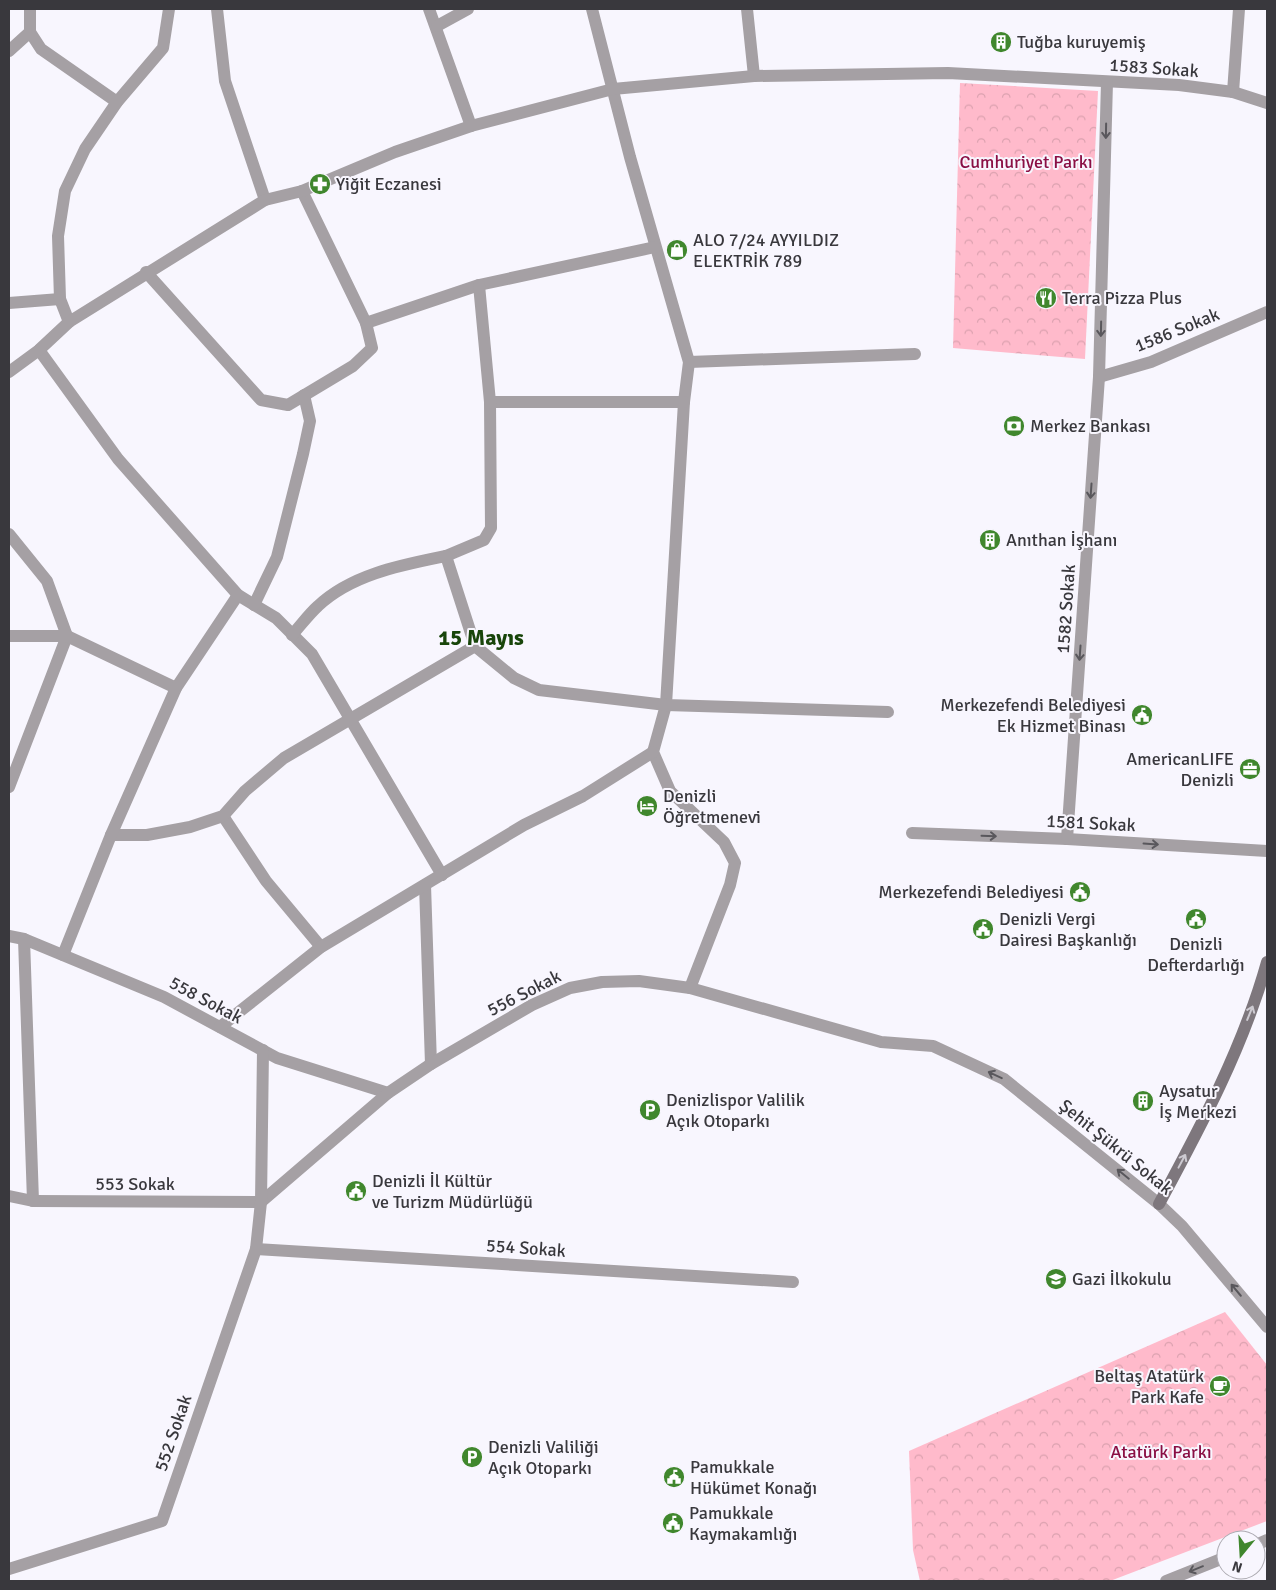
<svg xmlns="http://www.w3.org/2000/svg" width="1276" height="1590" font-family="Signika,sans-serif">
	<defs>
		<pattern id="park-crowns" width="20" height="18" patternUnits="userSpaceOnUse" patternTransform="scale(1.25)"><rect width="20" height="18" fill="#ffbacb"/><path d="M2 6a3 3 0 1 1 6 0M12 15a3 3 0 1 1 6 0" fill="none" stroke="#dba1af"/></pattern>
	</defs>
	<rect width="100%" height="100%" fill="#f8f6fe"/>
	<g fill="url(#park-crowns)">
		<polygon points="960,83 1098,91 1085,359 953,348"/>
		<polygon points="1225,1312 1267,1365 1267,1521 1110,1581 920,1581 913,1550 909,1451"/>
	</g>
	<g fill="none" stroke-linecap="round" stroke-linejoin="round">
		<g stroke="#a5a0a4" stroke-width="12">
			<polyline points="217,9 225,81 265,200"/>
			<polyline points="429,9 471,126"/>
			<polyline points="592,9 630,157 689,362 684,402 666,705 653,752 670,791 724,842 735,863 730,885 690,988"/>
			<polyline points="747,9 754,76"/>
			<polyline points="437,26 468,9"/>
			<polyline points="30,32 41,49 117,102"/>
			<polyline points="9,51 30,32 30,9"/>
			<polyline points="1233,92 1239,9"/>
			<polyline points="146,272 261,400 288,405 353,366 372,348 366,323 302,191"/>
			<polyline points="9,303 60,299"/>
			<polyline points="69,322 60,299 58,236 65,191 85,149 117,102 163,48 169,9"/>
			<polyline points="366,323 479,285 655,247"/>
			<polyline points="39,350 118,459 238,595 276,618 312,654 442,875"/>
			<polyline points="689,362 915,354"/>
			<polyline points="9,372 39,350 69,322 265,200 302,191 395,152 471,126 613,89 754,76 948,73 1179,85 1233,92 1267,103"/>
			<polyline points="1099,377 1151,362 1267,312"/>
			<polyline points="490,402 684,402"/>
			<polyline points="9,534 47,581 67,636 9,787"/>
			<polyline points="446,556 484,540 491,528 490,402 479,285"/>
			<polyline points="254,605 277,557 303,454 310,421 304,395"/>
			<path d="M292,635C301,625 309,614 318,606C352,574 402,565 446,556L475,646L514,678L539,690L666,705L888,712"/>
			<polyline points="9,636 67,636 176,688"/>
			<polyline points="223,816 266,881 321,947"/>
			<polyline points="912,833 1067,839 1267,851"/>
			<polyline points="111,835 147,835 190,827 223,816 245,791 284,758 475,646"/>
			<polyline points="1067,839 1099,377 1107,82"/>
			<polyline points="425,885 431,1064"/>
			<polyline points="9,936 24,939 164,997 277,1058 388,1093"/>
			<polyline points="24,939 33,1201"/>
			<polyline points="63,955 111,835 176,688 238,595"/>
			<polyline points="220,1027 321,947 524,825 583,796 653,752"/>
			<polyline points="9,1196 33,1201 261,1202"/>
			<polyline points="261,1202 388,1093 431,1064 532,1005 570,988 602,982 639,981 690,988 881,1042 933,1046 1004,1079 1159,1204 1182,1226 1267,1327"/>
			<polyline points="256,1249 793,1282"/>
			<polyline points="1256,1545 1267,1540"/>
			<polyline points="9,1569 162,1521 256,1249 261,1202 263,1050"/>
			<polyline points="1166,1581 1226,1557"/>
		</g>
		<path stroke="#7e777d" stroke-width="12" d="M1159,1204C1201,1126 1243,1048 1267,962"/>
	</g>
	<defs><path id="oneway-shaft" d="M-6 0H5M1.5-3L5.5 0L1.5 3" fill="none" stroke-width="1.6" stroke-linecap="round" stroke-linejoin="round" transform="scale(1.25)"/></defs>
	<g stroke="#59575c">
		<use href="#oneway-shaft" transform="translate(1106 131) rotate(91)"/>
		<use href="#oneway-shaft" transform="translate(1101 329) rotate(91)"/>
		<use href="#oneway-shaft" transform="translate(1091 491) rotate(94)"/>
		<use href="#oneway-shaft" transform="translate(1080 653) rotate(94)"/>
		<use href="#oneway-shaft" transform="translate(989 836) rotate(2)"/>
		<use href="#oneway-shaft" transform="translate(1151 844) rotate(4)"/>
		<use href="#oneway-shaft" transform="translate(995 1075) rotate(-155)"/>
		<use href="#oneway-shaft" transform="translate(1123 1174) rotate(-141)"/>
		<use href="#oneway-shaft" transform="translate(1236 1290) rotate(-130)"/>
		<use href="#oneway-shaft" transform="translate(1196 1569) rotate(158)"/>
	</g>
	<g stroke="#cdcad1">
		<use href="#oneway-shaft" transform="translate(1250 1013) rotate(-68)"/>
		<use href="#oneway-shaft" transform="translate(1182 1161) rotate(-62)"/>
	</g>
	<defs>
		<g id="building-disc" transform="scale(1.125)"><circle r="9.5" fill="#40872d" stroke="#f8f6fe"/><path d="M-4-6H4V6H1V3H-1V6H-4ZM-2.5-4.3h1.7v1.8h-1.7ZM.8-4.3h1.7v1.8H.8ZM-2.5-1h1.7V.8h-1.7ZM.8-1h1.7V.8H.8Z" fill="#fff"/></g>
		<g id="pharmacy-disc" transform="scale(1.125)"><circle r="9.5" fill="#40872d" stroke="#f8f6fe"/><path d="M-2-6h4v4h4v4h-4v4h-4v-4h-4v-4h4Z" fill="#fff"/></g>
		<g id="shop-disc" transform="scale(1.125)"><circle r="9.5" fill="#40872d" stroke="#f8f6fe"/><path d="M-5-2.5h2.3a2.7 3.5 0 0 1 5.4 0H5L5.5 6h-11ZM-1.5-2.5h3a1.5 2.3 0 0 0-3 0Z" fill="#fff"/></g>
		<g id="restaurant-disc" transform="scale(1.125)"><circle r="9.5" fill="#40872d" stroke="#f8f6fe"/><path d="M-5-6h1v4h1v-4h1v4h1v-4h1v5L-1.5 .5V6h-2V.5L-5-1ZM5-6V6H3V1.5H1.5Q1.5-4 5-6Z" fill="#fff"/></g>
		<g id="bank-disc" transform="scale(1.125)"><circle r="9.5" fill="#40872d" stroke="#f8f6fe"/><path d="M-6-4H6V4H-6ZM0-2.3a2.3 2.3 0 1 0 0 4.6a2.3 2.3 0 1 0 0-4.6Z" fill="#fff"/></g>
		<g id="civic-disc" transform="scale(1.125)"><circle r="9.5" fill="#40872d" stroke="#f8f6fe"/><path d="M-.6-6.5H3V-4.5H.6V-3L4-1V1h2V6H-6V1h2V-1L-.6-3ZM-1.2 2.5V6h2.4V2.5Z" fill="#fff"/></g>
		<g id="office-disc" transform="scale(1.125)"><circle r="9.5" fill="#40872d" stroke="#f8f6fe"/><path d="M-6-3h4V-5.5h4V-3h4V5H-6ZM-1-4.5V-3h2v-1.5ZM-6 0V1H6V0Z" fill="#fff"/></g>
		<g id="hotel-disc" transform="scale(1.125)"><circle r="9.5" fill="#40872d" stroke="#f8f6fe"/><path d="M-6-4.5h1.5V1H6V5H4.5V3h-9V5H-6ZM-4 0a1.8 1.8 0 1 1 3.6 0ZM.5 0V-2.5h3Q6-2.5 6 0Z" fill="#fff"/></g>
		<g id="parking-disc" transform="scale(1.125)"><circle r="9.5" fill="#40872d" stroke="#f8f6fe"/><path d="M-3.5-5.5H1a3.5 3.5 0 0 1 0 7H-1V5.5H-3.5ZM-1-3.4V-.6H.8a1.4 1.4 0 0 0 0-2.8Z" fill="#fff"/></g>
		<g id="school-disc" transform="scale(1.125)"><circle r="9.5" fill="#40872d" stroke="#f8f6fe"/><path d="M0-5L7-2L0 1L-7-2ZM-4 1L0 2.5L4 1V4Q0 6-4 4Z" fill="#fff"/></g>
		<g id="cafe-disc" transform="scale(1.125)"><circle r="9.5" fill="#40872d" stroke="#f8f6fe"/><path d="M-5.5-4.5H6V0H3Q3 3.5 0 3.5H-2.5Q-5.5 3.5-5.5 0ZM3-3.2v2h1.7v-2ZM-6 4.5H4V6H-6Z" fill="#fff"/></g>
	</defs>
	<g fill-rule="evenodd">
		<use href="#building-disc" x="1001" y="42"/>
		<use href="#pharmacy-disc" x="320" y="184"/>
		<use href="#shop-disc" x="677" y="250"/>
		<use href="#restaurant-disc" x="1046" y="298"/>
		<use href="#bank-disc" x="1014" y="426"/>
		<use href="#building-disc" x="990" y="540"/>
		<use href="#civic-disc" x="1142" y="715"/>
		<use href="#office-disc" x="1250" y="769"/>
		<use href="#hotel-disc" x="647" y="806"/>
		<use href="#civic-disc" x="1080" y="892"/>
		<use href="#civic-disc" x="1196" y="919"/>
		<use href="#civic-disc" x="983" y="929"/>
		<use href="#building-disc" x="1143" y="1101"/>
		<use href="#parking-disc" x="650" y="1110"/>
		<use href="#civic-disc" x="356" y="1191"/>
		<use href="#school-disc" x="1056" y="1279"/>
		<use href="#cafe-disc" x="1220" y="1386"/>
		<use href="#parking-disc" x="472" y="1457"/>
		<use href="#civic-disc" x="674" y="1477"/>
		<use href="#civic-disc" x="673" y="1523"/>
	</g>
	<g text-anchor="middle" stroke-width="4" stroke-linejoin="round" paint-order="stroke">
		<g font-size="18" fill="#39383d" stroke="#f8f6fe" text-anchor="start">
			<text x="1017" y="48">Tuğba kuruyemiş</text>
			<text x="336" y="190">Yiğit Eczanesi</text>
			<text x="693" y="246">ALO 7/24 AYYILDIZ<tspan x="693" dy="21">ELEKTRİK 789</tspan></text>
			<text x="1062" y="304">Terra Pizza Plus</text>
			<text x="1030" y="432">Merkez Bankası</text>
			<text x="1006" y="546">Anıthan İşhanı</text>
			<text x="1126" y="711" text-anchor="end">Merkezefendi Belediyesi<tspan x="1126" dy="21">Ek Hizmet Binası</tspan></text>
			<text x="1234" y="765" text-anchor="end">AmericanLIFE<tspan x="1234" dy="21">Denizli</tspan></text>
			<text x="663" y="802">Denizli<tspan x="663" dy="21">Öğretmenevi</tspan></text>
			<text x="1064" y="898" text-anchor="end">Merkezefendi Belediyesi</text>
			<text x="999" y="925">Denizli Vergi<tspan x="999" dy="21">Dairesi Başkanlığı</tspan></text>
			<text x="1196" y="950" text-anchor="middle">Denizli<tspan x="1196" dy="21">Defterdarlığı</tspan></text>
			<text x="1159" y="1097">Aysatur<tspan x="1159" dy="21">İş Merkezi</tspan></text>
			<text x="666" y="1106">Denizlispor Valilik<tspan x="666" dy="21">Açık Otoparkı</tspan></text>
			<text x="372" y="1187">Denizli İl Kültür<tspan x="372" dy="21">ve Turizm Müdürlüğü</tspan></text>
			<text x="1072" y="1285">Gazi İlkokulu</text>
			<text x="1204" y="1382" text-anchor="end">Beltaş Atatürk<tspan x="1204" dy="21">Park Kafe</tspan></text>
			<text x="488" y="1453">Denizli Valiliği<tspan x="488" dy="21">Açık Otoparkı</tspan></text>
			<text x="690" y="1473">Pamukkale<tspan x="690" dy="21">Hükümet Konağı</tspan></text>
			<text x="689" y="1519">Pamukkale<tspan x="689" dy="21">Kaymakamlığı</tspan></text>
		</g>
		<g font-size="18" fill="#39383d" stroke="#f8f6fe">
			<text transform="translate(1154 68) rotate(4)" y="6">1583 Sokak</text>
			<text transform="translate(1177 330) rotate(-22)" y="6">1586 Sokak</text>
			<text transform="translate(1066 609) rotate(-86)" y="6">1582 Sokak</text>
			<text transform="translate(1091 823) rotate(3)" y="6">1581 Sokak</text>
			<text transform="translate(524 993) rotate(-27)" y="6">556 Sokak</text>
			<text transform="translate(206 1000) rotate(28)" y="6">558 Sokak</text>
			<text transform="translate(1116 1147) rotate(39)" y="6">Şehit Şükrü Sokak</text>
			<text x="135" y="1190">553 Sokak</text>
			<text transform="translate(526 1248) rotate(4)" y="6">554 Sokak</text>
			<text transform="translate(173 1433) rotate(-71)" y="6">552 Sokak</text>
		</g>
		<g font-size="18" fill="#8a0f44" stroke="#f8f6fe">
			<text x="1026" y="168">Cumhuriyet Parkı</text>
			<text x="1161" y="1458">Atatürk Parkı</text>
		</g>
		<g font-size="22" font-weight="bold" fill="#18450a" stroke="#f8f6fe">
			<text x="481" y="645">15 Mayıs</text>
		</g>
	</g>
	<rect width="1276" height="1590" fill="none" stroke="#39383d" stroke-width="20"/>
	<g transform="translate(1241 1555) rotate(198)"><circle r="24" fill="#f8f6fe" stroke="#acaab1"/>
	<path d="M0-4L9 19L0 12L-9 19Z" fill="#40872d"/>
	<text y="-8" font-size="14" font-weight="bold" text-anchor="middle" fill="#39383d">N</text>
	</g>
</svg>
